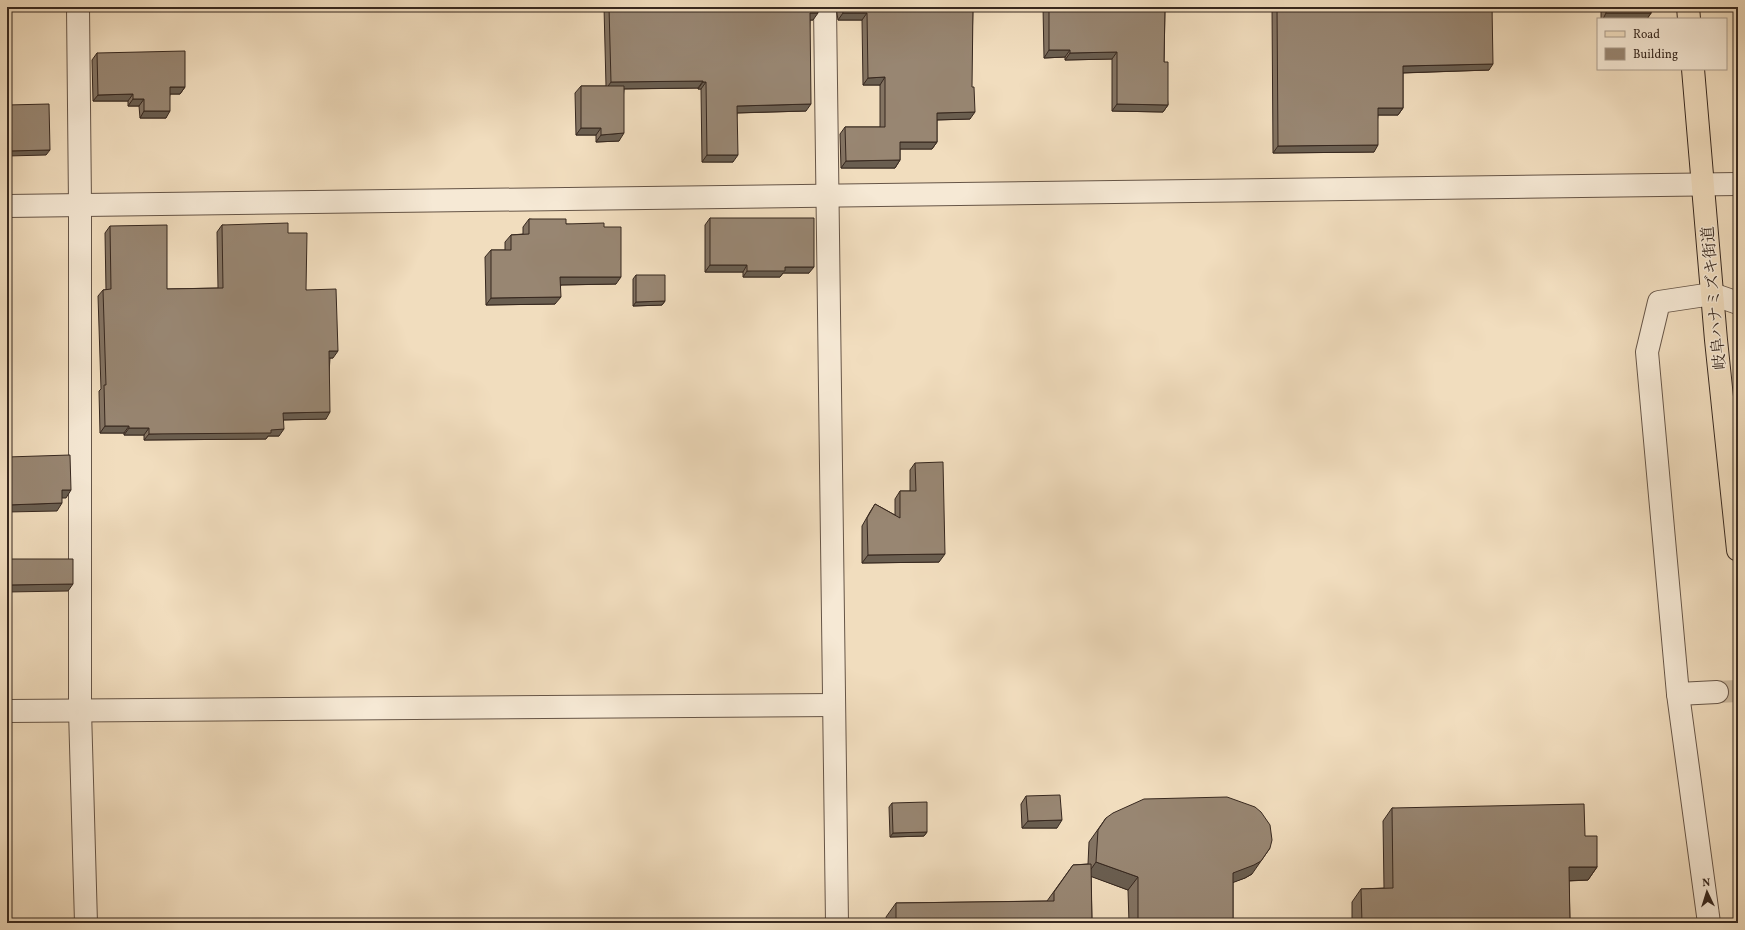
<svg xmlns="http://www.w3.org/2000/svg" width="1745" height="930" font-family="Vollkorn,'Noto Serif JP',serif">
	<rect width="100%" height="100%" fill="#f1ddbe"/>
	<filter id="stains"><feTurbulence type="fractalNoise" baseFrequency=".005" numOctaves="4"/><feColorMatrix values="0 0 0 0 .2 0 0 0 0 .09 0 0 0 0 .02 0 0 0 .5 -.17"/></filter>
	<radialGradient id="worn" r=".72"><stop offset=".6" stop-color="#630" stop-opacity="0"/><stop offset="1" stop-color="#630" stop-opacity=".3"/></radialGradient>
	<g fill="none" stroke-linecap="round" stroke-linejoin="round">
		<polyline stroke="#ccb99e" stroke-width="22" stroke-dasharray="22 11" stroke-linecap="butt" points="1717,692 1738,691"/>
		<g stroke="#665547" stroke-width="24">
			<g id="minor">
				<polyline points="78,7 80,205 80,710 86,923"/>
				<polyline points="825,7 837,923"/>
				<polyline points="7,206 1738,184"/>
				<polyline points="1678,694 1717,692"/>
				<polyline points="7,711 834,705"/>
				<polyline points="1709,923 1678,694 1647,352 1659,302 1712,294 1738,303"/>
			</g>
		</g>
		<g stroke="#37281f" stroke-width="24">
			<g id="major">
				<polyline points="1688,7 1689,19"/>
				<polyline points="1693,69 1716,340 1738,550"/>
			</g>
		</g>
		<use href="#minor" stroke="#f6e9d5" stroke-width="22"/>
		<use href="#major" stroke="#f1ddbe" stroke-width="22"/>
	</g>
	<g fill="#837362" stroke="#37281f">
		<polygon points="604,7 818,7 813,20 810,20 806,111 737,113 733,162 702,162 701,89 698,89 698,88 624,89 619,141 596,142 596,135 576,135 575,93 581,86 606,86"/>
		<polygon points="836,7 973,7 970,119 937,120 937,142 932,149 900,149 900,160 895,168 841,168 840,134 845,127 880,127 880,85 863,85 862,20 838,20"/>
		<polygon points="1043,7 1165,7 1164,62 1168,105 1163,112 1112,111 1112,59 1065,60 1065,57 1044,58"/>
		<polygon points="1272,7 1492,7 1489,70 1403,73 1403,108 1398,115 1378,115 1374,152 1273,153"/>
		<polygon points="1601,7 1651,7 1651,13 1647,19 1601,19"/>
		<polygon points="97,53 185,87 180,94 170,94 166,118 140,118 139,106 128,106 128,101 93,101 92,60"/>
		<polygon points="710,218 809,273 783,273 780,277 743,277 743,272 705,272 705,225"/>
		<polygon points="529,219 566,224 604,227 616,284 561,285 555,304 486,305 485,257 491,250 505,250 505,242 511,235 523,234 523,227"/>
		<polygon points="222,225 288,233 306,290 333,358 330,358 326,419 283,420 279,436 268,436 266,439 144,440 144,435 124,435 124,433 100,433 99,391 101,389 98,296 103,290 106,290 105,233 110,226 167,289 218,288 217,232"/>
		<polygon points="636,275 665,301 662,305 633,306 633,279"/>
		<polygon points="915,463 939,562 862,563 862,526 870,512 875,504 895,515 895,499 900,491 910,491 910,470"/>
		<polygon points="1026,796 1057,828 1022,828 1021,804"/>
		<polygon points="892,803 927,832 924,836 890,837 889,807"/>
		<polygon points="1392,808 1585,836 1597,867 1588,880 1569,881 1570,923 1352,923 1352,902 1361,889 1384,888 1383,821"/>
		<polygon points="1106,818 1252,874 1245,878 1233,882 1233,923 1129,923 1128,890 1091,876 1092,923 887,923 886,917 896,903 1047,901 1073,865 1088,864 1089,842"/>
	</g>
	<g fill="#6a5e50" stroke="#37281f">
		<polygon points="810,13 818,13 813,20 805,20"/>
		<polygon points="843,13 867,13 862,20 838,20"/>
		<polygon points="1606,13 1651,13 1647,19 1603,19"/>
		<polygon points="1049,50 1070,50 1065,57 1044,58"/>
		<polygon points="1117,52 1112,59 1065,60 1070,53"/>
		<polygon points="1493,64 1489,70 1398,73 1403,66"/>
		<polygon points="885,77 880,85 863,85 868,78"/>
		<polygon points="703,81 698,88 606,89 611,82"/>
		<polygon points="703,82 706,82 701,89 698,89"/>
		<polygon points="170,87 185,87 180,94 165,94"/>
		<polygon points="133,94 128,101 93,101 98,95"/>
		<polygon points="133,99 144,99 139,106 128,106"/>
		<polygon points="811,104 806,111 732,113 737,106"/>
		<polygon points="1117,104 1168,105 1163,112 1112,111"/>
		<polygon points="1378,108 1403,108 1398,115 1373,115"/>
		<polygon points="144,111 170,111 166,118 140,118"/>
		<polygon points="975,112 970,119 932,120 937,113"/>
		<polygon points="581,128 601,128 596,135 576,135"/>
		<polygon points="624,133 619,141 596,142 601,135"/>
		<polygon points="900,142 937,142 932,149 895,149"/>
		<polygon points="1378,145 1374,152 1273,153 1278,146"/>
		<polygon points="50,150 46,155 7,156 7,151"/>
		<polygon points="707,155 738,155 733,162 702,162"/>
		<polygon points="900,160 895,168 841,168 846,161"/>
		<polygon points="710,265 747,265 743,272 705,272"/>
		<polygon points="785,267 814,267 809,273 783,273 780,277 743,277 747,271"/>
		<polygon points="560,277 621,277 616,284 555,285"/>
		<polygon points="561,297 555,304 486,305 491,298"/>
		<polygon points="665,301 662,305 633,306 636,302"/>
		<polygon points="329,351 338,351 333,358 325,358"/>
		<polygon points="330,412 326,419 278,420 283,413"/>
		<polygon points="105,426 129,426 124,433 100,433"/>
		<polygon points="129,428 149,428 144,435 124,435"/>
		<polygon points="284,429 279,436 268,436 266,439 144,440 149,434"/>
		<polygon points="62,490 71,490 66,498 57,498"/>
		<polygon points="62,503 57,511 7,512 7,505"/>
		<polygon points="945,554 939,562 862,563 868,555"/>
		<polygon points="73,584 68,591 7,592 7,585"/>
		<polygon points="1062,820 1057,828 1022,828 1028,821"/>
		<polygon points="7,832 11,832 7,837"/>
		<polygon points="927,832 924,836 890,837 893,833"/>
		<polygon points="1270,848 1252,874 1245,878 1224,886 1233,873"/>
		<polygon points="1096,862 1138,877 1128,890 1087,875"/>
		<polygon points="1569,867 1597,867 1588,880 1560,881"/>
	</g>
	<g fill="#988672" stroke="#37281f">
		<polygon points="609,7 818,7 818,13 810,13 811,104 737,106 738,155 707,155 706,82 703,82 703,81 611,82"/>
		<polygon points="842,7 973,7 972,87 974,87 975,112 937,113 937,142 900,142 900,160 846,161 845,127 885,127 885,77 868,78 867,13 843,13"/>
		<polygon points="1049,7 1165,7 1164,62 1168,62 1168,105 1117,104 1117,52 1070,53 1070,50 1049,50"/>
		<polygon points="1277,7 1492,7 1493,64 1403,66 1403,108 1378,108 1378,145 1278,146"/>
		<rect x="1606" y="7" width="45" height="6"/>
		<polygon points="185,51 185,87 170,87 170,111 144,111 144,99 133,99 133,94 98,95 97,53"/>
		<polygon points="581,86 624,86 624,133 601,135 601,128 581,128"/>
		<polygon points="49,104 50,150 7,151 7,105"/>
		<polygon points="710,218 814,218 814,267 785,267 785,271 747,271 747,265 710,265"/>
		<polygon points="529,219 566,219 566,224 604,223 604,227 621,227 621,277 560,277 561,297 491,298 491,250 511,250 511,235 529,234"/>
		<polygon points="288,223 288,233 307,233 306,290 336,289 338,351 329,351 330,412 283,413 284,429 271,430 271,433 149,434 149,428 129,428 129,426 105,426 104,385 106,385 103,290 111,289 110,226 167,225 167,289 223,288 222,225"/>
		<polygon points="636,275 665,275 665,301 636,302"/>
		<polygon points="70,455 71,490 62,490 62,503 7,505 7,457"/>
		<polygon points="943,462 945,554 868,555 867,518 875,504 900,518 900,491 916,491 915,463"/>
		<polygon points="7,559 73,559 73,584 7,585"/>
		<polygon points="7,737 10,737 11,832 7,832"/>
		<polygon points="1060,795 1062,820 1028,821 1026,796"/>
		<polygon points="1227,797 1255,807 1261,812 1270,825 1272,840 1270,848 1261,861 1254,865 1233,873 1233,923 1138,923 1138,877 1096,862 1098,830 1106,818 1113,813 1144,799"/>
		<polygon points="927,802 927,832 893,833 892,803"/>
		<polygon points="1584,804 1585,836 1597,836 1597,867 1569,867 1570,923 1362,923 1361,889 1393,888 1392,808"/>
		<polygon points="1091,864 1092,923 896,923 896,903 1054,901 1054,892 1073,865"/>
	</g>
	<g text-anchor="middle" stroke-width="3" stroke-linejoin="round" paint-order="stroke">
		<g font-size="16" fill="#37281f" stroke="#f6e9d5">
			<text transform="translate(1713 298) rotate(-95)" y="6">岐阜ハナミズキ街道</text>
		</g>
	</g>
	<rect width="1745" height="930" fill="none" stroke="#f1ddbe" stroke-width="24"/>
	<rect x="8" y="8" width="1729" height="914" fill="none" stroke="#37281f" stroke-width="2"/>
	<rect x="12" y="12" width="1721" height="906" fill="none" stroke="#37281f"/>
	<rect x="1597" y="18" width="130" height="52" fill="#f6e9d5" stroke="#aa9c8c"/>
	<rect x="1605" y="31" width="20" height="6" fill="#f1ddbe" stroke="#aa9c8c"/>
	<text x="1633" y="38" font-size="12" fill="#37281f">Road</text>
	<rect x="1605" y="48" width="20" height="12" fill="#988672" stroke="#aa9c8c"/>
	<text x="1633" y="58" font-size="12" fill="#37281f">Building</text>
	<g transform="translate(1707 892) rotate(356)" stroke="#f6e9d5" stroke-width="3" paint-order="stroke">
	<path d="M0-3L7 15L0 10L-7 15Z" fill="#37281f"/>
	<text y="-6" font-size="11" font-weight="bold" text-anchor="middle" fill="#37281f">N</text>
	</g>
	<rect width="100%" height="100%" filter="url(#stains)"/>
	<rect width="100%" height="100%" fill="url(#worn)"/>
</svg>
